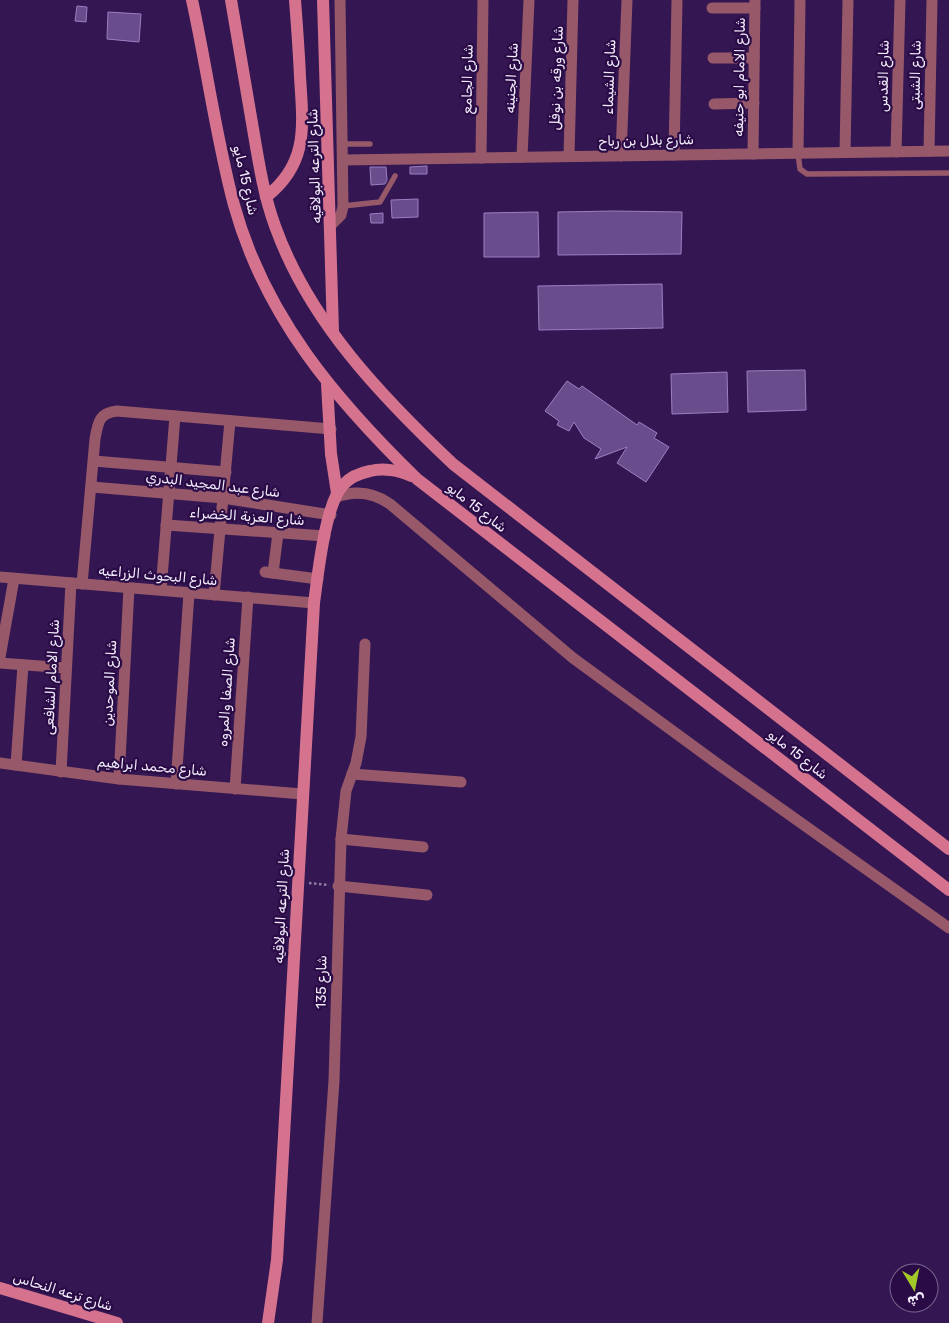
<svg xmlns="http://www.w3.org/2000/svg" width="949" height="1323" font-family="Rubik,'Noto Naskh Arabic',sans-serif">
	<rect width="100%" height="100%" fill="#341752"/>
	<g fill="#684c8b" stroke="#9c7fc3">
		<polygon points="77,6 87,7 86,22 75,21"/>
		<polygon points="108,12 141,14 139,42 107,39"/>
		<polygon points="427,166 427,174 410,174 410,167"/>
		<polygon points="370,167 386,167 387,180 385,184 371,185"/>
		<polygon points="418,199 418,217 392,218 391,200"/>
		<polygon points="614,211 682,212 681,254 558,255 558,212"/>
		<polygon points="538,212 539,257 484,257 484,213"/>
		<polygon points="383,213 383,223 371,223 370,214"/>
		<polygon points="662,284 663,328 539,330 538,286"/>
		<polygon points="805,370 806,410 748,412 747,371"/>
		<polygon points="727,372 728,412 672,414 671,374"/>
		<polygon points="567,381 579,389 582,386 637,425 639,422 657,433 654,438 669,447 646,482 617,463 627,447 595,459 601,449 584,438 574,422 569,431 557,425 559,421 545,411"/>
	</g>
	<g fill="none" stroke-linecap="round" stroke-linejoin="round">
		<polyline stroke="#8f7da3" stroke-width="2.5" stroke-dasharray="2.5 2.5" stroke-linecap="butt" points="309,883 329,885"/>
		<g stroke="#97596a" stroke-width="5.5">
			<polyline points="342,144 370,144"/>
			<polyline points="798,153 800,169 807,174 949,173"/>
			<polyline points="343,206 380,202 395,176"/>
		</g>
		<g stroke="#97596a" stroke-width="11">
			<polyline points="712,8 755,8"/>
			<polyline points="713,58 754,58"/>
			<polyline points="714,104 754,103"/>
			<polyline points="929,151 932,0"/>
			<polyline points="845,152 848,0"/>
			<polyline points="896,152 900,0"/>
			<polyline points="798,153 800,0"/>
			<polyline points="753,154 755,0"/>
			<polyline points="674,155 677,0"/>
			<polyline points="569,156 573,0"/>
			<polyline points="621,156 627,0"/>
			<polyline points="522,157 529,0"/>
			<polyline points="481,158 483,0"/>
			<polyline points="343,160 949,151"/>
			<polyline points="330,226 341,215 343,206 340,0"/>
			<polyline points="94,461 226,472"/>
			<polyline points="92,487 223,498 331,515"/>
			<path d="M336,497C356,490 373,492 390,504L573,658L715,762L949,928"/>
			<polyline points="166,525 325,536"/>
			<polyline points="265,572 318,579"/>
			<polyline points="273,573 278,533"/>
			<polyline points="0,577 314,603"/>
			<path d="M82,584L95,439C98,422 99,413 117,411L331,429"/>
			<polyline points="161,590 175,416"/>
			<polyline points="214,595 230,421"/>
			<polyline points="0,657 14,579"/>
			<polyline points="0,663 66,668"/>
			<polyline points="0,763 119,779 302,794"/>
			<polyline points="16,765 23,665"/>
			<polyline points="61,772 71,583"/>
			<polyline points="352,774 461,782"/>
			<polyline points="119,779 129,588"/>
			<polyline points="176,784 189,593"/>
			<polyline points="235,789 248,597"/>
			<polyline points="341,839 423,847"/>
			<polyline points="338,886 427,895"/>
			<polyline points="317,1323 334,1081 341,839 346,791 356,763 361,737 365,644"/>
		</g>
		<g stroke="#d5738f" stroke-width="12">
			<path d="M192,0C207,68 216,138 234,205C265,317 336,400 417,479L949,890"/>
			<path d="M231,0C238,41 245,82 252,123C258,158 263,193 275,226C309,321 381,396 453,464L949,849"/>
			<polyline points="323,0 333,332"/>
			<path d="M266,197C309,163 303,126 300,77C299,52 297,26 295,0"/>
			<polyline points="327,384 331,454 337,493"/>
			<polyline points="0,1288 117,1323"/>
			<path d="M268,1323L277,1260L314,603C318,575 325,504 343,485C350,477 360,473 370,471C383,468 399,470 411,476"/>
		</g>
	</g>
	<g text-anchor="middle" stroke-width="4.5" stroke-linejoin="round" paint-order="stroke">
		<g font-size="14" fill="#f1ecfb" stroke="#2a0b46">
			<text transform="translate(915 75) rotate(-89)" y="5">شارع الشبتى</text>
			<text transform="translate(883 76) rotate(-89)" y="5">شارع القدس</text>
			<text transform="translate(609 77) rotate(-88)" y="5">شارع الشيماء</text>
			<text transform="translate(739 77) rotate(-89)" y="5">شارع الامام ابو حنيفه</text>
			<text transform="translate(511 78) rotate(-87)" y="5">شارع الجنينه</text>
			<text transform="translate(556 78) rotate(-88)" y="5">شارع ورقه بن نوفل</text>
			<text transform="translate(467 79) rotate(-89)" y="5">شارع الجامع</text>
			<text transform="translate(646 140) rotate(-1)" y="5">شارع بلال بن رباح</text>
			<text transform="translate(314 166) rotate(-92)" y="5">شارع الترعه البولاقيه</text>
			<text transform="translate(246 180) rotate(77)" y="5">شارع 15 مايو</text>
			<text transform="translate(213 484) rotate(7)" y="5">شارع عبد المجيد البدري</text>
			<text transform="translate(477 507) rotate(38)" y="5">شارع 15 مايو</text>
			<text transform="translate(247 516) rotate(4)" y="5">شارع العزبة الخضراء</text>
			<text transform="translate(158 575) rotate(5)" y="5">شارع البحوث الزراعيه</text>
			<text transform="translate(51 677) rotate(-87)" y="5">شارع الامام الشافعى</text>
			<text transform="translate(109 683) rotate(-87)" y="5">شارع الموحدين</text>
			<text transform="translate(226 692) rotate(-86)" y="5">شارع الصفا والمروه</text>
			<text transform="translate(798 754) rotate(38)" y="5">شارع 15 مايو</text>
			<text transform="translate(152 766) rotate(5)" y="5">شارع محمد ابراهيم</text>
			<text transform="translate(281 906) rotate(-87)" y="5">شارع الترعه البولاقيه</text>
			<text transform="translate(321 982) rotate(-89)" y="5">شارع 135</text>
			<text transform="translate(63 1291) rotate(17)" y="5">شارع ترعه النحاس</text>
		</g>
	</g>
	<g transform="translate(914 1288) rotate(170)"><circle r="24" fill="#2a0b46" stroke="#7a658e"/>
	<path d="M0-4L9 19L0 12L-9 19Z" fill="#a2c927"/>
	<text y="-8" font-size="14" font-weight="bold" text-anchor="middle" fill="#f1ecfb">ش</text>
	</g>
</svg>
